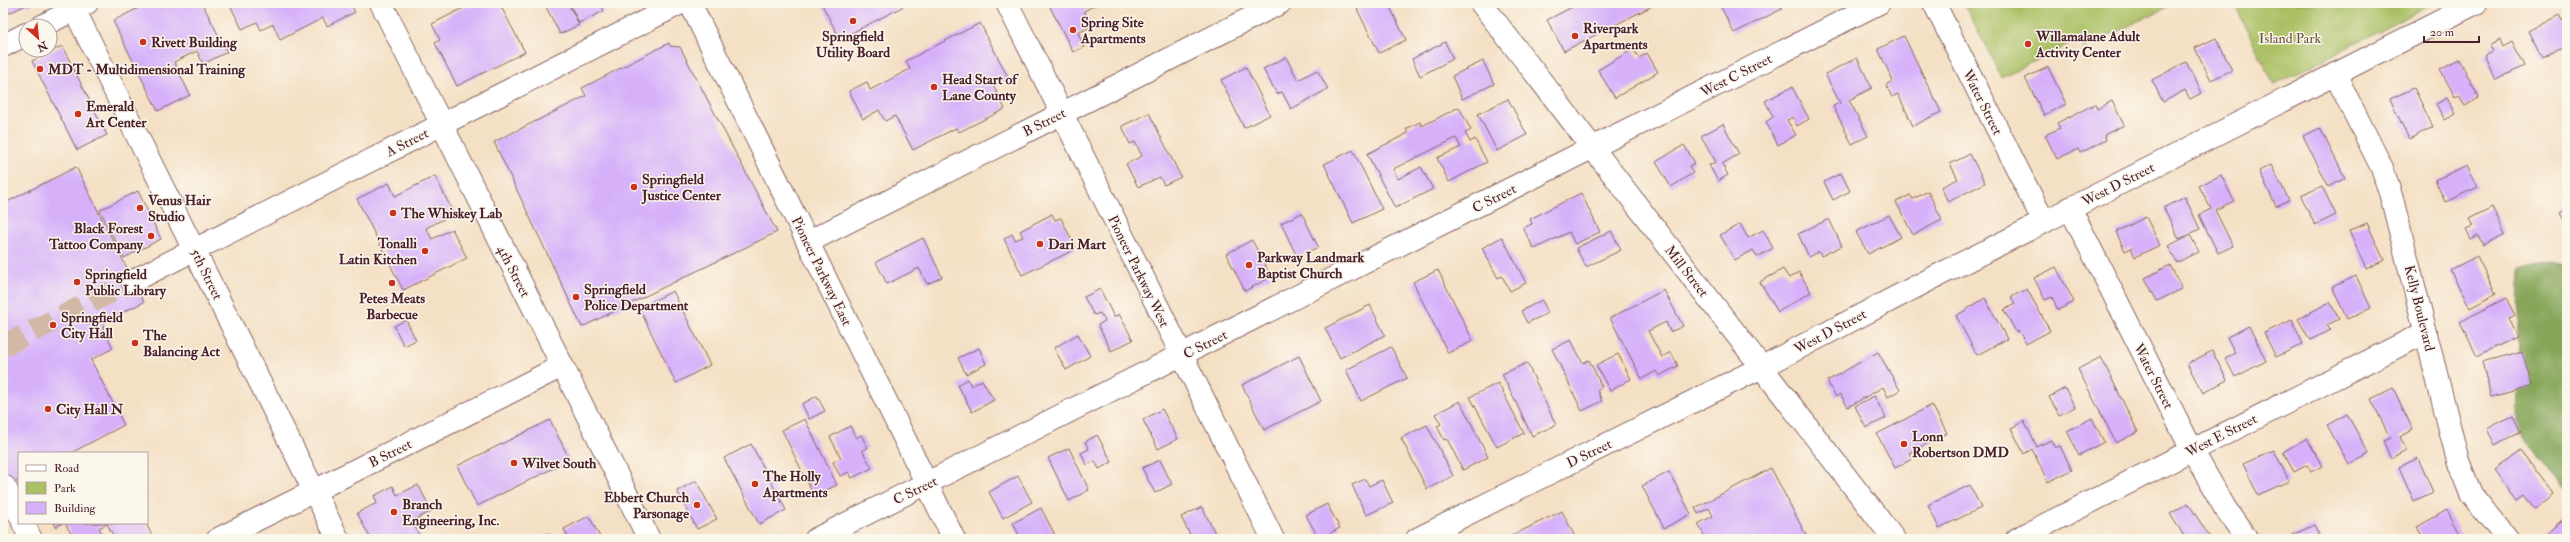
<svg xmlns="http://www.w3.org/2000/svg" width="2570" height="542" font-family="'IM FELL Double Pica',serif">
	<rect width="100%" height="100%" fill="#fbf7ec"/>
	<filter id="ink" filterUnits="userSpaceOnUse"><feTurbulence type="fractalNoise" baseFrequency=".025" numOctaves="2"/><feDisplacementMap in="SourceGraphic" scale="8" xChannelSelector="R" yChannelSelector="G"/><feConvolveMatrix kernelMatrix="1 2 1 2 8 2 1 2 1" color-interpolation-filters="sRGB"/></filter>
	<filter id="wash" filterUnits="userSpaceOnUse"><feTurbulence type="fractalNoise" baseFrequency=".012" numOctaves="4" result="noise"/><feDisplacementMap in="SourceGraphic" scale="16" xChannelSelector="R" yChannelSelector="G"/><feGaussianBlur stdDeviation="0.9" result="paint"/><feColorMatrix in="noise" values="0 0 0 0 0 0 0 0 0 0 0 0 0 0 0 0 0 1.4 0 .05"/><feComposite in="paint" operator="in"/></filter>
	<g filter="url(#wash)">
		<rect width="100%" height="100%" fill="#f4e0c4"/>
		<g fill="#aac064" stroke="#7a7048">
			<polygon points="1964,3 2175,3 2084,48 2079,40 2001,77"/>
			<polygon points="2234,3 2434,3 2274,85"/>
		</g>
		<polygon fill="#87a65a" stroke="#686242" points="2567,267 2567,489 2517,429 2520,268"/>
		<g id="blocks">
			<g fill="#d6b1fa">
				<polygon points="3,3 35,3 29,6 28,4 3,16"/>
				<polygon points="148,3 202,3 227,52 203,64 197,51 174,62 190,95 158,111 113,21"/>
				<polygon points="229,3 350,3 355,12 327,26 323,18 280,40 273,24 261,30 257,22 242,29"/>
				<polygon points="473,3 499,3 525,52 457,86 435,43 440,40 432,24"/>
				<polygon points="544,3 568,3 579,25 560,34"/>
				<polygon points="569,3 600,3 604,11 579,23"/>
				<polygon points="821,3 910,3 840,39"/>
				<polygon points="1048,3 1099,3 1084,11 1092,26 1078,33 1084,47 1073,52"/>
				<polygon points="1370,3 1388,3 1406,40 1379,53 1357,9"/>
				<polygon points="1580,3 1658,3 1564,51 1547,20"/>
				<polygon points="1719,3 1779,3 1782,9 1734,33"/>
				<polygon points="2560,14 2567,27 2567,45 2542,58 2528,31"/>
				<polygon points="980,23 1008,77 993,85 1005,109 959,132 956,128 913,150 895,116 885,121 879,110 863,119 849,91 867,82 870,90 910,69 906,61"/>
				<polygon points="1904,36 1941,112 1913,126 1898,94 1892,97 1886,85 1893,81 1878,49"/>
				<polygon points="2216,38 2232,70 2211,80 2195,48"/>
				<polygon points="2500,40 2503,47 2512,42 2524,66 2496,80 2484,55 2492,51 2489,46"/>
				<polygon points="1445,42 1453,59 1420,76 1412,59"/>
				<polygon points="669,43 670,46 680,47 777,232 582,327 494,142 586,96 582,88"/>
				<polygon points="62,46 107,135 77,150 32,61"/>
				<polygon points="1633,49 1639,58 1647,53 1658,72 1615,98 1598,70"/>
				<polygon points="1286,57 1298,80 1317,70 1328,89 1291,109 1282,92 1277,94 1263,69"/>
				<polygon points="1857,58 1872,88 1849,100 1868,136 1852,144 1833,106 1840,103 1825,74"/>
				<polygon points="2459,59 2479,98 2465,106 2459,95 2455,97 2440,69"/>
				<polygon points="1483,61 1494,84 1462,99 1452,76"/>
				<polygon points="2186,62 2202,93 2190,99 2185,90 2163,102 2152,80"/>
				<polygon points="1246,67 1270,115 1244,128 1221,80"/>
				<polygon points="2048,67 2066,104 2044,115 2025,78"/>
				<polygon points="1792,87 1809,119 1797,126 1793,117 1787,120 1796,135 1778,145 1766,122 1773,117 1765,101"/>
				<polygon points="2414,88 2433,127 2409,139 2390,99"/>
				<polygon points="2447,98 2456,114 2445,120 2436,104"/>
				<polygon points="1508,99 1527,135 1497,151 1478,114"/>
				<polygon points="2112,101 2124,125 2104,135 2106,140 2080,153 2078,149 2057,159 2045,135 2060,128 2057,123 2095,104 2097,109"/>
				<polygon points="1459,107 1471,130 1465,133 1470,142 1475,139 1487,162 1449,182 1437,158 1461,147 1456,138 1393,169 1398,179 1421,167 1433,189 1395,208 1367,154 1408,133 1406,129 1420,122 1422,126"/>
				<polygon points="1149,113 1181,177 1164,185 1160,177 1138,187 1126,164 1142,156 1135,142 1130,144 1122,126"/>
				<polygon points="1723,124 1739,154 1722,164 1728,175 1718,181 1709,165 1716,162 1701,136"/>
				<polygon points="2320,128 2345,178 2329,187 2303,136"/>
				<polygon points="1684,145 1695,163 1689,166 1693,173 1671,187 1656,162"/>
				<polygon points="1353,150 1382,209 1353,223 1324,164"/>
				<polygon points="1970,154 1985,183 1948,202 1941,187 1958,179 1950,164"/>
				<polygon points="2271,165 2289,200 2276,206 2259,171"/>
				<polygon points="2467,165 2478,187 2445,202 2435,180"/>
				<polygon points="76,167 144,302 105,321 103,328 113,348 91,360 124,425 71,453 19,453 19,480 3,488 3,204"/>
				<polygon points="1841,173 1850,191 1833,200 1824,182"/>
				<polygon points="2221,175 2234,201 2215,210 2233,246 2218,253 2199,215 2211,209 2199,186"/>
				<polygon points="435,176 454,214 426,228 432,239 452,229 467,258 403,290 357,199 389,183 395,196"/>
				<polygon points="2322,186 2336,215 2315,225 2301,196"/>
				<polygon points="138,191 161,239 124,258 100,210"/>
				<polygon points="1928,191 1942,220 1913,235 1896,202 1910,195 1913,199"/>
				<polygon points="1581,193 1600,232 1575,244 1569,232 1534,249 1523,228 1532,224 1530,219"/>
				<polygon points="2185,197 2200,229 2179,239 2164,208"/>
				<polygon points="2492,207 2505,234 2483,245 2478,235 2471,239 2466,229 2473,226 2469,219"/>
				<polygon points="2567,207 2567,223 2561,211"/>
				<polygon points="1302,213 1318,247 1297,257 1281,223"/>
				<polygon points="1052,214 1055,220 1061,218 1076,249 1022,275 1004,239 1012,234 1015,240 1023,237 1020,231"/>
				<polygon points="1889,215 1901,237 1868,254 1856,232"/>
				<polygon points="2146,217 2160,245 2135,257 2131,248 2125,251 2116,232"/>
				<polygon points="1829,219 1842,246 1821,256 1819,252 1809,257 1798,234"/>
				<polygon points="2367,223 2384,260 2366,269 2349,231"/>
				<polygon points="1740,224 1748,238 1763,230 1773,248 1757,257 1753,250 1735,260 1720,235"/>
				<polygon points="1611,231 1621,250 1586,267 1576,248"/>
				<polygon points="2190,235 2199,252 2177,263 2168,246"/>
				<polygon points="1502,237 1526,283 1510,291 1502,276 1498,278 1482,248"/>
				<polygon points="923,238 942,277 927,284 919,268 887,284 876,262"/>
				<polygon points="1252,240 1271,277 1245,291 1226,254"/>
				<polygon points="2477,256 2496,294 2470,308 2450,270"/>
				<polygon points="2170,265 2182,289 2157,301 2145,278"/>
				<polygon points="2056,267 2074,302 2058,310 2052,297 2045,300 2034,278"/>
				<polygon points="1783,269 1789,278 1799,272 1811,292 1778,312 1760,282"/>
				<polygon points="1438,270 1473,341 1448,353 1413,282"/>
				<polygon points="2356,276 2371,308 2347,319 2332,287"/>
				<polygon points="1100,289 1114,317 1119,314 1133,340 1111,351 1098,325 1105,321 1100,313 1094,315 1084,297"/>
				<polygon points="2027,289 2050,331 2026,344 2019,331 2016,332 2004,310 2015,304 2011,297"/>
				<polygon points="1664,290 1683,326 1670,332 1666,322 1648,331 1662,357 1671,352 1678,366 1659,376 1656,371 1642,379 1610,318"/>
				<polygon points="673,291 710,365 676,383 639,308"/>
				<polygon points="1985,298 2007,339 1977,355 1956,316"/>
				<polygon points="2506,298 2515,315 2508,319 2517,337 2477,356 2460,322"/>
				<polygon points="1542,300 1548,313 1527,323 1521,311"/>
				<polygon points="2330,302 2339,319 2327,325 2330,330 2310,340 2298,319"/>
				<polygon points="1370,305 1385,335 1340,358 1325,328"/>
				<polygon points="406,320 416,340 404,346 394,326"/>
				<polygon points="2292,320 2303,344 2276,357 2264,333"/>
				<polygon points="2249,326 2266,361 2235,377 2225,358 2235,353 2227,337"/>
				<polygon points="1078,334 1090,356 1066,370 1054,348"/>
				<polygon points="1571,340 1583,363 1589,360 1602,387 1597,390 1602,401 1582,411 1552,349"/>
				<polygon points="1391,347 1407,378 1361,401 1346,370"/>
				<polygon points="979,348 986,364 966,374 958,358"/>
				<polygon points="2212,351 2227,380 2203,393 2187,364"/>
				<polygon points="2522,351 2532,386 2491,397 2482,362"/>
				<polygon points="1878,352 1900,390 1888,397 1883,387 1848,407 1840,394 1836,397 1827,381"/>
				<polygon points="1618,354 1631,379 1610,391 1596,365"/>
				<polygon points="1299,356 1321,401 1264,430 1242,385"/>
				<polygon points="2101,357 2138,432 2116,443 2078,369"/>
				<polygon points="1527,363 1556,425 1532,436 1502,374"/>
				<polygon points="968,379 971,386 982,380 994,400 972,412 958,385"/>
				<polygon points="1498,383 1524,433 1497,447 1470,397"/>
				<polygon points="2065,388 2075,407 2059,415 2049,397"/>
				<polygon points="2393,388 2413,430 2400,437 2406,450 2391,458 2383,441 2390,438 2371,399"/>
				<polygon points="817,396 825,411 809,419 802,404"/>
				<polygon points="1874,396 1886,418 1866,428 1855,406"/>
				<polygon points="1460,401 1488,457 1463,470 1447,439 1444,440 1437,426 1441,424 1435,414"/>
				<polygon points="1932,405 1947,433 1909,453 1912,459 1895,468 1877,434"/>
				<polygon points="1162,409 1178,439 1158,449 1143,420"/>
				<polygon points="2347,414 2369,454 2349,465 2327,425"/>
				<polygon points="2513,415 2521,431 2495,445 2487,429"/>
				<polygon points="2092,418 2104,442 2079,455 2067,431"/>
				<polygon points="805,419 837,485 814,496 782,430"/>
				<polygon points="550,420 570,460 477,506 457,466"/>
				<polygon points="2024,421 2037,447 2051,440 2055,448 2060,446 2072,470 2048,482 2032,449 2024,454 2011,428"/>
				<polygon points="1427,425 1453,476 1427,489 1401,438"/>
				<polygon points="850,426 856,438 861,435 868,448 862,450 872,468 852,478 849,472 840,476 833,462 841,458 830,437"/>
				<polygon points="1097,435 1112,462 1099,469 1095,461 1087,465 1081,453 1089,449 1085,442"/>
				<polygon points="2307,438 2322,466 2311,472 2307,465 2294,472 2283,452"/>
				<polygon points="751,444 786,510 759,524 724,458"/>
				<polygon points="1069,448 1089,490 1069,501 1048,458"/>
				<polygon points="2274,450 2289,481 2258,495 2243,464"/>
				<polygon points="2520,451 2553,495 2535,509 2524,495 2517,500 2495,470"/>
				<polygon points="2418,458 2433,492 2414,501 2399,467"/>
				<polygon points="1160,460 1172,484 1155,493 1142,468"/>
				<polygon points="1771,468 1808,539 1706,539 1698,524 1713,516 1709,508 1698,514 1695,508"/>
				<polygon points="1669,472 1691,514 1664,528 1642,486"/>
				<polygon points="1018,476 1032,502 1003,518 989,492"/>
				<polygon points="1365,479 1369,486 1382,480 1393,503 1366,515 1352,485"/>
				<polygon points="696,481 717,519 697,529 677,491"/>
				<polygon points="418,485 432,511 412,521 421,539 371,539 357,513 377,503 374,496 393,486 397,495"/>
				<polygon points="1970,485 1981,508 1939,528 1928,505"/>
				<polygon points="2188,503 2211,539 2186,539 2170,514"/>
				<polygon points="1327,504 1340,528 1319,539 1306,515"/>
				<polygon points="1202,507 1216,535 1207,539 1192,539 1181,517"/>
				<polygon points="1041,508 1057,539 1037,539 1035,536 1029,539 1021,539 1013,523"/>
				<polygon points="2447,510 2463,539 2424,539 2417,527"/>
				<polygon points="1562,511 1576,539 1505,539"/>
				<polygon points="589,516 601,539 569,539 564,529"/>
				<polygon points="2567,516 2567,539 2550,539 2546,534"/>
				<polygon points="54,523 63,523 56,527"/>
				<polygon points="65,523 146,523 152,536 147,539 115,539 107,524 99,528 105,539 74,539"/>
				<polygon points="2314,525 2321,539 2292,539 2291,536"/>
				<polygon points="550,534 552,539 539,539"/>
			</g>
		</g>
	</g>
	<g filter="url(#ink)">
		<use href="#blocks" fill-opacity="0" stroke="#866361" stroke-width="1"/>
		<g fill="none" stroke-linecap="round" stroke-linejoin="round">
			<polyline stroke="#d2b9a5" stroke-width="22" stroke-dasharray="22 11" stroke-linecap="butt" points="3,346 133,281"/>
			<g stroke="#866361" stroke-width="24">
				<g id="street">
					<polyline points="381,3 649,539"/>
					<polyline points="1934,3 2044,222"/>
					<polyline points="2335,74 2382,168 2392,199 2458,461 2471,494 2507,539"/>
					<polyline points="2070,208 2192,450 2225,508 2247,539"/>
					<polyline points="808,242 1280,3"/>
					<polyline points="5,487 19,514"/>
					<polyline points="314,491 562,366"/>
					<polyline points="23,523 31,539"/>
					<polyline points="816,539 1879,3"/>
					<polyline points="1417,539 1762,367"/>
					<polyline points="2017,539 2426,332"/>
				</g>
			</g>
			<g stroke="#866361" stroke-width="24">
				<g id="secondary">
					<polyline points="71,3 338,539"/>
					<polyline points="1481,3 1894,539"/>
					<polyline points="133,281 681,3"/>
					<polyline points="1762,367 1925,282 2476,3"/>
					<polyline points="218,539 314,491"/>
				</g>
			</g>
			<g stroke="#866361" stroke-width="24">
				<g id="primary">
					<polyline points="690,3 954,539"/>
					<polyline points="1007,3 1273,539"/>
					<polyline points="42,26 87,3"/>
					<polyline points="3,46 26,34"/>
				</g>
			</g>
			<use href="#street" stroke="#fff" stroke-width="22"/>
			<use href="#secondary" stroke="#fff" stroke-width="22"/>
			<use href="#primary" stroke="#fff" stroke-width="22"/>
		</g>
	</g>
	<g fill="#c8321e" stroke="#fbf7ec" stroke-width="1.5">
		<circle cx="853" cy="21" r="4"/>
		<circle cx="1073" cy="30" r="4"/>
		<circle cx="1575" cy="36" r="4"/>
		<circle cx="143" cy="42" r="4"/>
		<circle cx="2028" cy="44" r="4"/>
		<circle cx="40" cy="69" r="4"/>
		<circle cx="934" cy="87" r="4"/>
		<circle cx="78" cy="114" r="4"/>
		<circle cx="634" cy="187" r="4"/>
		<circle cx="140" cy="208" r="4"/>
		<circle cx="393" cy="213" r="4"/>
		<circle cx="151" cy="236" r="4"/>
		<circle cx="1040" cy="244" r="4"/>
		<circle cx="425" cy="251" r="4"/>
		<circle cx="1249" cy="265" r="4"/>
		<circle cx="77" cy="282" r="4"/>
		<circle cx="392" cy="283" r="4"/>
		<circle cx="576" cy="297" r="4"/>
		<circle cx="53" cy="325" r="4"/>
		<circle cx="135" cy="343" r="4"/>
		<circle cx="48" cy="409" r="4"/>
		<circle cx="1904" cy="444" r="4"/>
		<circle cx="514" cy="463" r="4"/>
		<circle cx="755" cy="484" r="4"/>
		<circle cx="697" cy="505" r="4"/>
		<circle cx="394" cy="512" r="4"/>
	</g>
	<g text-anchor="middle" stroke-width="3" stroke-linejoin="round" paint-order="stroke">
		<g font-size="14" font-weight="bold" fill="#4a1f2b" stroke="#fbf7ec" text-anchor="start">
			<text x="1081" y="27">Spring Site<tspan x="1081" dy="16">Apartments</tspan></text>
			<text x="1583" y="33">Riverpark<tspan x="1583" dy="16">Apartments</tspan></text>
			<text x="853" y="41" text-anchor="middle">Springfield<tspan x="853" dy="16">Utility Board</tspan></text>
			<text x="2036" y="41">Willamalane Adult<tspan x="2036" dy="16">Activity Center</tspan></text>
			<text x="151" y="47">Rivett Building</text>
			<text x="48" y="74">MDT - Multidimensional Training</text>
			<text x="942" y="84">Head Start of<tspan x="942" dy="16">Lane County</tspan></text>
			<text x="86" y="111">Emerald<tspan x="86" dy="16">Art Center</tspan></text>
			<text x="642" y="184">Springfield<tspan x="642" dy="16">Justice Center</tspan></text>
			<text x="148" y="205">Venus Hair<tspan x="148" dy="16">Studio</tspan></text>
			<text x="401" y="218">The Whiskey Lab</text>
			<text x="143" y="233" text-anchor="end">Black Forest<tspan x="143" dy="16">Tattoo Company</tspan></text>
			<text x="417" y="248" text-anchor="end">Tonalli<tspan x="417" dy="16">Latin Kitchen</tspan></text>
			<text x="1048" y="249">Dari Mart</text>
			<text x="1257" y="262">Parkway Landmark<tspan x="1257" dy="16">Baptist Church</tspan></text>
			<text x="85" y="279">Springfield<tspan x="85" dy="16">Public Library</tspan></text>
			<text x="584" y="294">Springfield<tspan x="584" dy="16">Police Department</tspan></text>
			<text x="392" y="303" text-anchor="middle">Petes Meats<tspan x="392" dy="16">Barbecue</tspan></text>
			<text x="61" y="322">Springfield<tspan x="61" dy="16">City Hall</tspan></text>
			<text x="143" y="340">The<tspan x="143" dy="16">Balancing Act</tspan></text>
			<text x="56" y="414">City Hall N</text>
			<text x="1912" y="441">Lonn<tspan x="1912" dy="16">Robertson DMD</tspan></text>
			<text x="522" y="468">Wilvet South</text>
			<text x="763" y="481">The Holly<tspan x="763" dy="16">Apartments</tspan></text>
			<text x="689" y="502" text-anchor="end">Ebbert Church<tspan x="689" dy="16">Parsonage</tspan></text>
			<text x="402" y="509">Branch<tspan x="402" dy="16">Engineering, Inc.</tspan></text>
		</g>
		<g font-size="14" fill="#674f3c" stroke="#fbf7ec">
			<text x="2290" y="43">Island Park</text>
		</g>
		<g font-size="14" fill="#4a1f2b" stroke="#fbf7ec">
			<text transform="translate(1736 75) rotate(-27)" y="5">West C Street</text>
			<text transform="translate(1983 102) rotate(63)" y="5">Water Street</text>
			<text transform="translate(1044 122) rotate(-27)" y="5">B Street</text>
			<text transform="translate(407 142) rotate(-27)" y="5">A Street</text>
			<text transform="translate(2118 184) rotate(-27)" y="5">West D Street</text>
			<text transform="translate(1494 198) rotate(-27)" y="5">C Street</text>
			<text transform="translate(514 271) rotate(63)" y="5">4th Street</text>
			<text transform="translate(822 271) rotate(64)" y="5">Pioneer Parkway East</text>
			<text transform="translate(1139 271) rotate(64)" y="5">Pioneer Parkway West</text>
			<text transform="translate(1687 271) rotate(52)" y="5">Mill Street</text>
			<text transform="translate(207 274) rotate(64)" y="5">5th Street</text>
			<text transform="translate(2420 308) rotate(76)" y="5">Kelly Boulevard</text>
			<text transform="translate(1830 331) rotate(-28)" y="5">West D Street</text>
			<text transform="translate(1205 344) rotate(-27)" y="5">C Street</text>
			<text transform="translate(2154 376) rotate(63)" y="5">Water Street</text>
			<text transform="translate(2221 435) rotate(-27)" y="5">West E Street</text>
			<text transform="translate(390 453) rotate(-27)" y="5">B Street</text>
			<text transform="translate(1589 453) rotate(-26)" y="5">D Street</text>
			<text transform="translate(915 490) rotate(-26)" y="5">C Street</text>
		</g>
	</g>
	<rect width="2570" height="542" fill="none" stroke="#fbf7ec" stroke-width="16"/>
	<rect x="18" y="452" width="130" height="72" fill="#fbf7ec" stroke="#b4a19f"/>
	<rect x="26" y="465" width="20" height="6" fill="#ffffff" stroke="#b4a19f"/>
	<text x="54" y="472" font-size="12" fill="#4a1f2b">Road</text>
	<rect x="26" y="482" width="20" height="12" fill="#aac064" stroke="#b4a19f"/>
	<text x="54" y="492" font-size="12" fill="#4a1f2b">Park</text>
	<rect x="26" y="502" width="20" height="12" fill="#d6b1fa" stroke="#b4a19f"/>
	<text x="54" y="512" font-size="12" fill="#4a1f2b">Building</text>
	<g transform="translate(38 38) rotate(153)"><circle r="19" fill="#fbf7ec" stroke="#b4a19f"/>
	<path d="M0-3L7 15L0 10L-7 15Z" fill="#c8321e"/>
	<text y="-6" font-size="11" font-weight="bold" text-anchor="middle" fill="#4a1f2b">N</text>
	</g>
	<path d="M2424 36v6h55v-6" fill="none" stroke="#4a1f2b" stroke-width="2"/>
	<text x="2430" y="36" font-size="12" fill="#4a1f2b" stroke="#fbf7ec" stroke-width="3" paint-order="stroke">20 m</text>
</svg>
